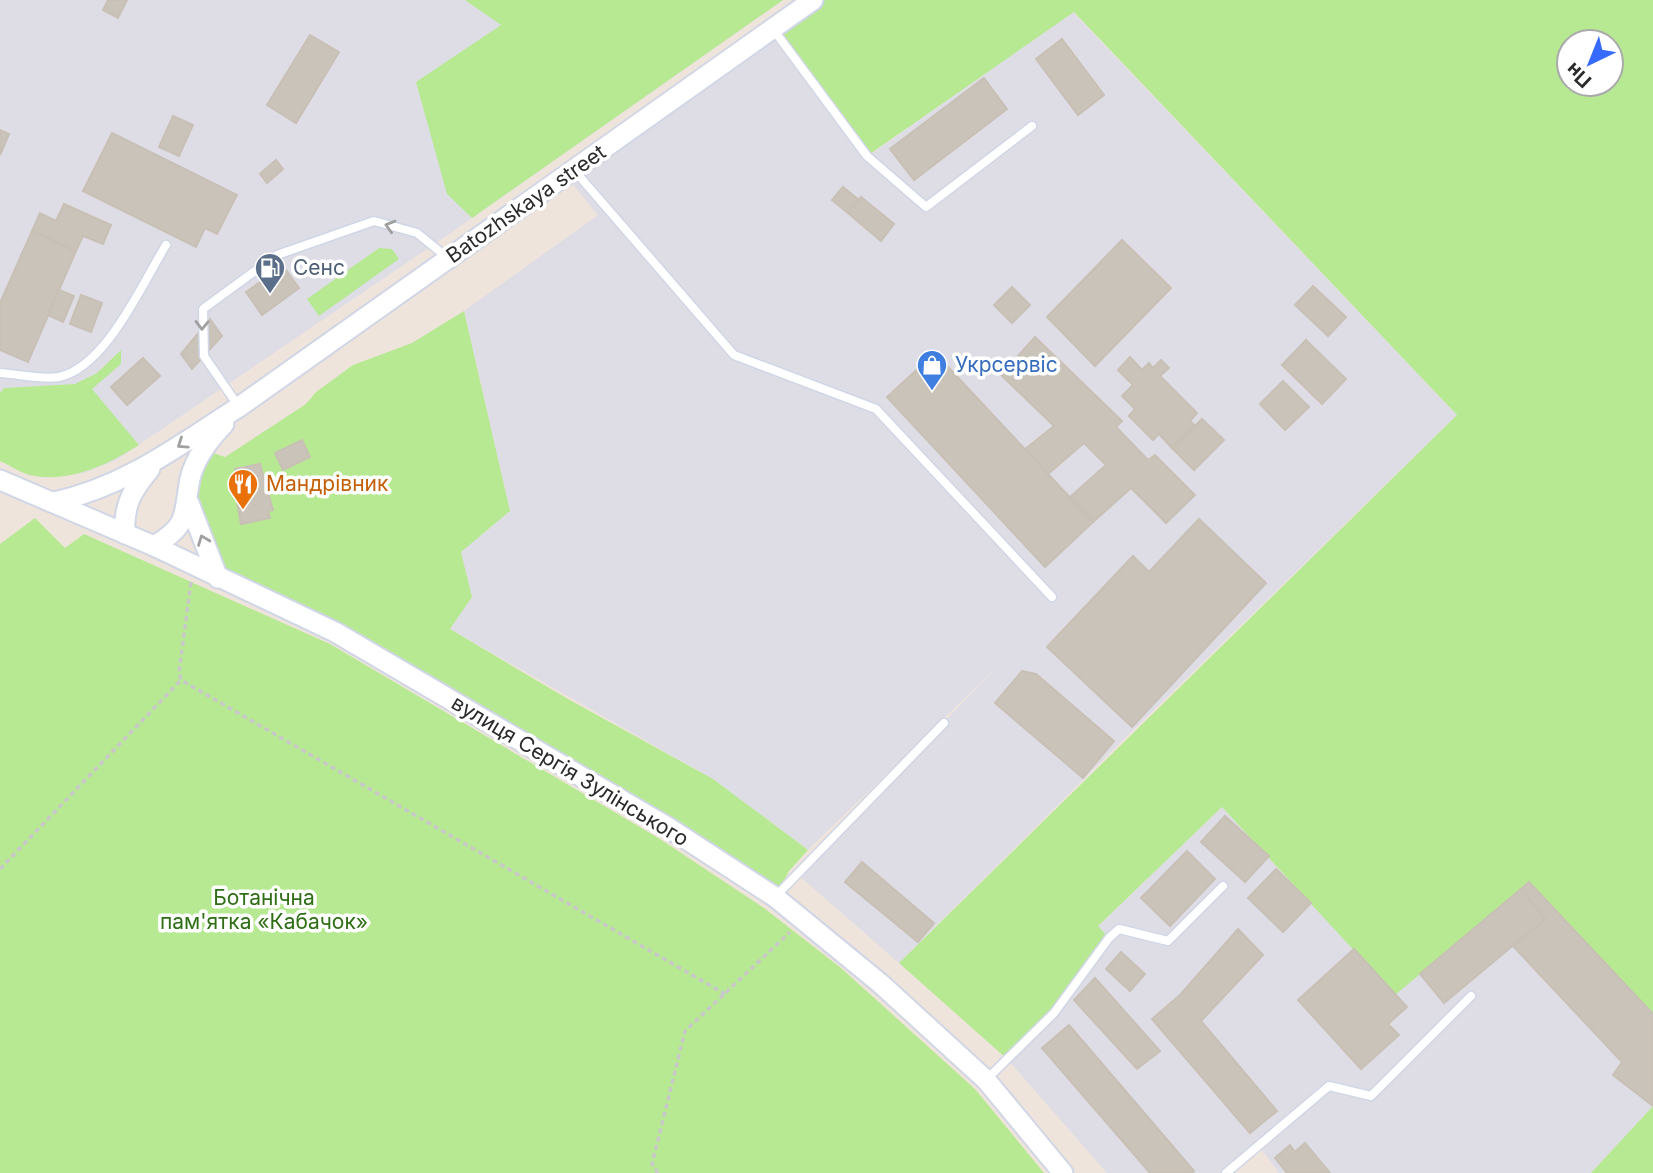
<svg xmlns="http://www.w3.org/2000/svg" width="1653" height="1173" font-family="Inter,sans-serif">
	<rect width="100%" height="100%" fill="#eee4db"/>
	<g fill="#dedde6">
		<polygon points="0,0 783,0 455,230 118,459 84,473 35,476 0,461"/>
		<polygon points="1073,12 1457,415 1118,745 899,963 797,874 996,668 808,850 713,779 450,629 472,597 461,552 510,511 464,311 598,215 566,176 773,29 868,156"/>
		<polygon points="1222,807 1395,994 1529,882 1653,1014 1653,1106 1591,1173 1279,1173 1259,1146 1226,1173 1107,1173 1007,1059 1108,938 1097,927"/>
	</g>
	<g fill="#b7e993" fill-rule="evenodd">
		<polygon points="465,0 783,0 472,218 447,194 416,82 501,25"/>
		<path d="M813,0H1653V1014L1529,883L1395,995L1222,807L1098,926L1109,938L1054,1013L1007,1059L899,963L1457,415L1074,12L867,156L773,29ZM1569,42H1611V84H1569Z"/>
		<polygon points="379,248 392,249 399,259 319,316 307,299"/>
		<polygon points="464,311 510,511 461,552 472,597 450,629 568,699 713,779 808,850 789,871 775,897 382,658 218,578 189,503 213,453 225,457 306,404 316,392 353,365 412,343"/>
		<path d="M121,350V364L92,389L139,445C109,464 72,482 35,476C24,475 11,466 0,461V393L4,388L75,384L97,373Z"/>
		<polygon points="35,518 65,548 84,534 330,644 660,839 764,908 841,968 975,1089 1044,1173 0,1173 0,544"/>
		<polygon points="1653,1106 1653,1173 1591,1173"/>
	</g>
	<g fill="#c9c3ba" stroke="#c9c0b5" stroke-width="2">
		<polygon points="108,0 127,0 118,18 103,10"/>
		<polygon points="310,35 339,52 296,123 267,105"/>
		<polygon points="1062,39 1104,95 1078,115 1036,59"/>
		<polygon points="984,78 1007,109 914,180 890,149"/>
		<polygon points="173,116 193,125 179,156 159,147"/>
		<polygon points="0,130 9,134 0,155"/>
		<polygon points="112,133 237,195 217,234 205,228 196,247 83,191"/>
		<polygon points="276,160 283,169 267,183 260,174"/>
		<polygon points="843,187 859,200 848,213 832,200"/>
		<polygon points="861,197 894,224 881,241 848,213"/>
		<polygon points="64,204 111,225 103,244 83,236 76,251 32,231 40,213 56,221"/>
		<polygon points="32,231 76,251 28,362 0,350 0,303"/>
		<polygon points="1122,240 1171,288 1095,366 1047,317"/>
		<polygon points="283,266 299,288 262,315 246,292"/>
		<polygon points="1313,286 1346,317 1328,336 1295,305"/>
		<polygon points="1012,287 1030,305 1012,323 994,305"/>
		<polygon points="59,290 74,296 63,322 48,315"/>
		<polygon points="81,295 102,303 91,332 70,324"/>
		<polygon points="210,319 222,336 192,369 181,354"/>
		<polygon points="1035,337 1122,421 1116,427 1148,460 1155,455 1195,495 1166,523 1131,488 1093,522 1070,497 1106,465 1084,443 1048,474 1025,449 1054,426 1001,375"/>
		<polygon points="1306,340 1346,379 1322,404 1282,365"/>
		<polygon points="935,353 1093,522 1045,567 887,397"/>
		<polygon points="1130,357 1142,370 1149,363 1153,368 1161,360 1169,368 1160,376 1197,413 1190,421 1195,426 1172,448 1159,434 1153,440 1129,416 1135,409 1122,396 1133,385 1118,370"/>
		<polygon points="143,358 160,376 127,405 111,387"/>
		<polygon points="1283,381 1309,407 1285,430 1260,404"/>
		<polygon points="1202,419 1224,440 1194,470 1172,448"/>
		<polygon points="302,440 310,457 283,470 275,453"/>
		<polygon points="260,464 273,510 268,511 270,518 241,524 237,502 241,501 235,469"/>
		<polygon points="1199,519 1266,583 1132,727 1047,647 1133,556 1149,572"/>
		<polygon points="1022,671 1036,674 1114,741 1083,778 995,703"/>
		<polygon points="1225,816 1269,856 1245,882 1201,842"/>
		<polygon points="1187,851 1215,879 1170,926 1141,898"/>
		<polygon points="862,862 934,923 918,942 845,882"/>
		<polygon points="1276,869 1311,903 1283,932 1248,898"/>
		<polygon points="1529,882 1653,1014 1653,1106 1613,1075 1622,1062 1513,946 1545,919 1521,889"/>
		<polygon points="1521,889 1545,919 1444,1003 1420,974"/>
		<polygon points="1238,929 1263,955 1201,1021 1277,1111 1250,1133 1152,1019 1180,995"/>
		<polygon points="1354,949 1407,1007 1388,1024 1399,1035 1361,1069 1298,1000"/>
		<polygon points="1121,952 1145,974 1130,991 1106,969"/>
		<polygon points="1095,978 1160,1051 1137,1069 1074,1000"/>
		<polygon points="1069,1025 1194,1171 1192,1173 1150,1173 1042,1048"/>
		<polygon points="1305,1143 1330,1173 1287,1173 1275,1158 1290,1145 1295,1152"/>
	</g>
	<g fill="none" stroke-linecap="round" stroke-linejoin="round">
		<g stroke="#d0d6e5" stroke-width="11">
			<g id="service">
				<polyline points="773,29 867,156 926,207 1032,126"/>
				<polyline points="574,170 734,355 876,409 1052,597"/>
				<path d="M0,373C18,374 42,380 59,377C106,367 142,284 166,245"/>
				<polyline points="239,407 204,356 203,309 277,255 374,221 417,233 449,259"/>
				<polyline points="775,897 944,723"/>
				<polyline points="986,1080 1054,1013 1109,938 1119,929 1168,941 1223,886"/>
				<polyline points="1226,1173 1329,1086 1371,1096 1471,996"/>
			</g>
		</g>
		<g stroke="#d0d6e5" stroke-width="23">
			<g id="tertiary">
				<polyline points="0,480 154,546 335,632 669,828 775,897 881,984 986,1080 1063,1173"/>
				<path d="M54,502C125,487 179,445 239,407L813,0"/>
				<polyline points="189,503 218,578"/>
				<path d="M125,534C123,506 132,490 150,469"/>
				<path d="M154,546C190,524 183,515 190,479C195,457 210,439 224,424"/>
			</g>
		</g>
		<g stroke="#c8c8c8" stroke-width="3.5" stroke-dasharray="5 3.5" stroke-linecap="butt">
			<polyline points="191,582 179,672 181,680 725,994"/>
			<polyline points="0,869 181,680"/>
			<polyline points="658,1173 652,1164 685,1031 790,932"/>
		</g>
		<use href="#service" stroke="#fff" stroke-width="8"/>
		<use href="#tertiary" stroke="#fff" stroke-width="19"/>
	</g>
	<defs><path id="oneway-chevron" d="M-2-3.5L2.5 0L-2 3.5" fill="none" stroke-width="1.6" stroke-linecap="round" stroke-linejoin="round" transform="scale(1.75)"/></defs>
	<g stroke="#a0a0a0">
		<use href="#oneway-chevron" transform="translate(390 226) rotate(-164)"/>
		<use href="#oneway-chevron" transform="translate(202 325) rotate(91)"/>
		<use href="#oneway-chevron" transform="translate(182 444) rotate(146)"/>
		<use href="#oneway-chevron" transform="translate(203 540) rotate(-111)"/>
	</g>
	<defs>
		<g id="fuel-pin" transform="scale(1.575)"><path d="M0 17L-7.5 6A9.5 9.5 0 1 1 7.5 6Z" fill="#5c6f8a" stroke="#fff"/><path d="M-5.5-6h7V0h2V4h1.3V-2.5L3-4.5l.8-.8L6-3V5H2.5V1h-1V6h-7ZM-4.2-4.7v3.2H.2V-4.7Z" fill="#fff"/></g>
		<g id="shop-pin" transform="scale(1.575)"><path d="M0 17L-7.5 6A9.5 9.5 0 1 1 7.5 6Z" fill="#3f7fe0" stroke="#fff"/><path d="M-5-2.5h2.3a2.7 3.5 0 0 1 5.4 0H5L5.5 6h-11ZM-1.5-2.5h3a1.5 2.3 0 0 0-3 0Z" fill="#fff"/></g>
		<g id="restaurant-pin" transform="scale(1.575)"><path d="M0 17L-7.5 6A9.5 9.5 0 1 1 7.5 6Z" fill="#e8710a" stroke="#fff"/><path d="M-5-6h1v4h1v-4h1v4h1v-4h1v5L-1.5 .5V6h-2V.5L-5-1ZM5-6V6H3V1.5H1.5Q1.5-4 5-6Z" fill="#fff"/></g>
	</defs>
	<g fill-rule="evenodd">
		<use href="#fuel-pin" x="270" y="268"/>
		<use href="#shop-pin" x="932" y="365"/>
		<use href="#restaurant-pin" x="243" y="484"/>
	</g>
	<g text-anchor="middle" stroke-width="7" stroke-linejoin="round" paint-order="stroke">
		<g font-size="21" fill="#2b2b2b" stroke="#fff">
			<text transform="translate(526 204) rotate(-35)" y="7">Batozhskaya street</text>
			<text transform="translate(570 771) rotate(31)" y="7">вулиця Сергія Зулінського</text>
		</g>
		<g font-size="21" fill="#4e5e75" stroke="#fff" text-anchor="start">
			<text x="293" y="275">Сенс</text>
		</g>
		<g font-size="21" fill="#366cbe" stroke="#fff" text-anchor="start">
			<text x="955" y="372">Укрсервіс</text>
		</g>
		<g font-size="21" fill="#c56008" stroke="#fff" text-anchor="start">
			<text x="266" y="491">Мандрівник</text>
		</g>
		<g font-size="21" fill="#2e6e14" stroke="#fff">
			<text x="264" y="905">Ботанічна<tspan x="264" dy="24">пам'ятка «Кабачок»</tspan></text>
		</g>
	</g>
	<g transform="translate(1590 63) rotate(223)"><circle r="33" fill="#ffffff" stroke="#aaaaaa" stroke-width="2"/>
	<path d="M0-5L12 26L0 18L-12 26Z" fill="#376bff"/>
	<text y="-10" font-size="19" font-weight="bold" text-anchor="middle" fill="#2b2b2b">Пн</text>
	</g>
</svg>
